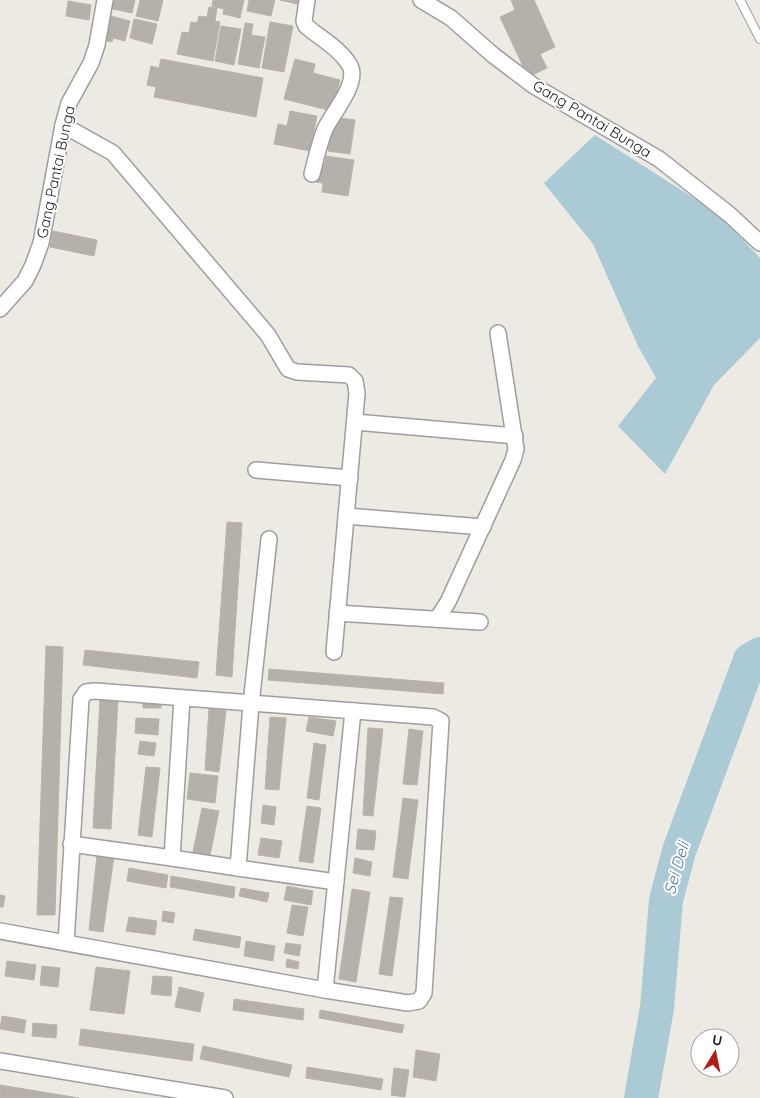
<svg xmlns="http://www.w3.org/2000/svg" width="760" height="1098" font-family="Quicksand,sans-serif">
	<rect width="100%" height="100%" fill="#edeae4"/>
	<polygon fill="#aacad6" points="595,135 717,213 760,258 760,338 714,385 665,474 618,426 656,378 638,346 593,244 544,183"/>
	<g fill="none" stroke-linecap="round" stroke-linejoin="round">
		<polyline stroke="#aacad6" stroke-width="34" points="641,1098 657,1008 666,900 679,851 750,660 760,654"/>
	</g>
	<g fill="#b6b0aa" stroke="#bdb2a8">
		<polygon points="109,0 135,0 132,13 108,8"/>
		<polygon points="140,0 163,0 158,21 136,16"/>
		<polygon points="213,0 244,0 240,18 223,14 224,9 212,6"/>
		<polygon points="249,0 275,0 271,16 247,11"/>
		<polygon points="280,0 302,0 301,5"/>
		<polygon points="511,0 534,0 555,47 540,54 547,68 528,77 500,17 515,10"/>
		<polygon points="68,1 91,5 89,20 66,16"/>
		<polygon points="209,7 217,8 215,21 220,22 213,61 177,54 182,32 189,33 191,22 197,23 199,16 207,17"/>
		<polygon points="107,15 130,21 125,41 113,38 112,42 102,40"/>
		<polygon points="134,19 157,24 152,44 130,38"/>
		<polygon points="270,22 293,26 284,72 262,68"/>
		<polygon points="245,23 253,24 251,35 265,37 259,68 238,64"/>
		<polygon points="221,26 241,29 234,65 215,61"/>
		<polygon points="161,59 263,78 256,117 154,97 156,87 147,85 151,66 159,68"/>
		<polygon points="295,59 315,64 313,73 340,80 332,111 284,99"/>
		<polygon points="290,111 317,116 310,151 274,144 278,124 287,126"/>
		<polygon points="333,117 355,120 350,154 328,151"/>
		<polygon points="326,156 354,160 348,196 322,192 323,183 316,182 319,163 325,164"/>
		<polygon points="53,231 97,240 94,256 50,247"/>
		<polygon points="227,522 242,523 232,677 216,675"/>
		<polygon points="46,646 63,647 55,915 37,915"/>
		<polygon points="85,650 199,662 197,678 83,665"/>
		<polygon points="269,669 444,683 443,694 268,680"/>
		<polygon points="100,699 118,700 111,829 93,828"/>
		<polygon points="143,699 162,700 161,708 143,708"/>
		<polygon points="209,708 226,711 219,772 205,770"/>
		<polygon points="270,717 286,718 279,790 265,789"/>
		<polygon points="309,717 336,721 333,736 306,731"/>
		<polygon points="136,718 159,719 158,735 135,733"/>
		<polygon points="368,728 383,729 373,816 363,815"/>
		<polygon points="409,729 423,731 417,785 403,784"/>
		<polygon points="140,741 156,743 154,756 138,754"/>
		<polygon points="314,743 326,745 319,800 307,798"/>
		<polygon points="146,767 160,768 152,837 138,835"/>
		<polygon points="190,773 218,776 215,803 187,799"/>
		<polygon points="403,798 418,800 408,879 393,877"/>
		<polygon points="263,805 276,807 274,825 261,823"/>
		<polygon points="307,806 321,808 313,863 299,861"/>
		<polygon points="202,808 219,811 210,855 193,852"/>
		<polygon points="358,829 376,831 374,850 356,849"/>
		<polygon points="261,838 282,841 279,858 258,855"/>
		<polygon points="97,855 114,857 103,932 89,930"/>
		<polygon points="355,858 372,862 370,876 353,873"/>
		<polygon points="129,868 168,875 166,888 127,881"/>
		<polygon points="171,876 235,887 234,898 170,887"/>
		<polygon points="287,886 313,891 311,905 284,900"/>
		<polygon points="241,888 269,893 267,902 239,896"/>
		<polygon points="352,889 370,892 356,982 339,979"/>
		<polygon points="0,895 5,896 3,907 0,907"/>
		<polygon points="390,897 403,898 392,976 379,974"/>
		<polygon points="292,905 308,907 303,936 287,933"/>
		<polygon points="163,911 175,913 173,923 162,921"/>
		<polygon points="129,917 157,921 155,935 126,931"/>
		<polygon points="195,929 241,937 239,948 193,940"/>
		<polygon points="246,941 275,946 273,961 244,956"/>
		<polygon points="286,943 301,945 299,956 284,953"/>
		<polygon points="287,959 299,962 298,969 286,967"/>
		<polygon points="7,961 36,965 34,980 5,976"/>
		<polygon points="42,966 60,968 58,987 40,985"/>
		<polygon points="96,967 130,971 124,1014 90,1010"/>
		<polygon points="153,976 172,977 171,996 151,994"/>
		<polygon points="179,987 204,993 200,1012 175,1007"/>
		<polygon points="234,999 304,1009 303,1020 233,1010"/>
		<polygon points="320,1010 404,1025 402,1033 319,1018"/>
		<polygon points="2,1016 26,1020 24,1033 0,1029"/>
		<polygon points="33,1023 57,1025 56,1038 32,1036"/>
		<polygon points="81,1029 194,1044 192,1061 79,1045"/>
		<polygon points="203,1046 292,1065 289,1077 200,1059"/>
		<polygon points="416,1050 440,1054 436,1081 413,1077"/>
		<polygon points="307,1067 383,1079 381,1090 306,1078"/>
		<polygon points="394,1068 409,1070 405,1097 391,1095"/>
		<polygon points="0,1085 79,1098 0,1098"/>
	</g>
	<g fill="none" stroke-linecap="round" stroke-linejoin="round">
		<g stroke="#9e9e9e" stroke-width="10">
			<polyline id="lane" points="740,0 760,39"/>
		</g>
		<g stroke="#9e9e9e" stroke-width="18">
			<g id="street">
				<path d="M307,0L304,21L306,26C320,38 339,48 349,64C361,82 332,113 325,129C319,144 316,158 312,174"/>
				<polyline points="421,0 451,18 493,55 534,86 659,159 730,215 760,243"/>
				<polyline points="63,125 113,153 268,335 288,369 297,372 349,375 355,381 357,393 334,652"/>
				<polyline points="0,309 25,281 33,265 41,243 63,125 69,103 91,63 97,45 105,0"/>
				<polyline points="355,422 515,436"/>
				<polyline points="256,470 350,478"/>
				<polyline points="346,516 483,527"/>
				<polyline points="269,539 251,704 238,868 336,882"/>
				<polyline points="337,613 480,622"/>
				<polyline points="437,619 448,602 513,460 516,449 498,333"/>
				<polyline points="71,844 172,858 182,699"/>
				<polyline points="172,858 238,868"/>
				<polyline points="0,931 325,990 408,1003 419,1001 424,993 441,721 433,717 95,691 86,692 81,699 66,943"/>
				<polyline points="325,990 353,711"/>
				<polyline points="0,1061 225,1098"/>
			</g>
		</g>
		<use href="#lane" stroke="#fff" stroke-width="8"/>
		<use href="#street" stroke="#fff" stroke-width="15"/>
	</g>
	<g text-anchor="middle" stroke-width="4" stroke-linejoin="round" paint-order="stroke">
		<g font-size="15" fill="#1d1d1d" stroke="#fff">
			<text transform="translate(592 119) rotate(31)" y="5">Gang Pantai Bunga</text>
			<text transform="translate(56 172) rotate(-78)" y="5">Gang Pantai Bunga</text>
		</g>
		<g font-size="16" font-style="italic" fill="#5579a1" stroke="#fff">
			<text transform="translate(676 868) rotate(-74)" y="6">Sei Deli</text>
		</g>
	</g>
	<g transform="translate(715 1053) rotate(10)"><circle r="24" fill="#ffffff" stroke="#a5a5a5"/>
	<path d="M0-4L9 19L0 12L-9 19Z" fill="#b21d18"/>
	<text y="-8" font-size="14" font-weight="bold" text-anchor="middle" fill="#1d1d1d">U</text>
	</g>
</svg>
